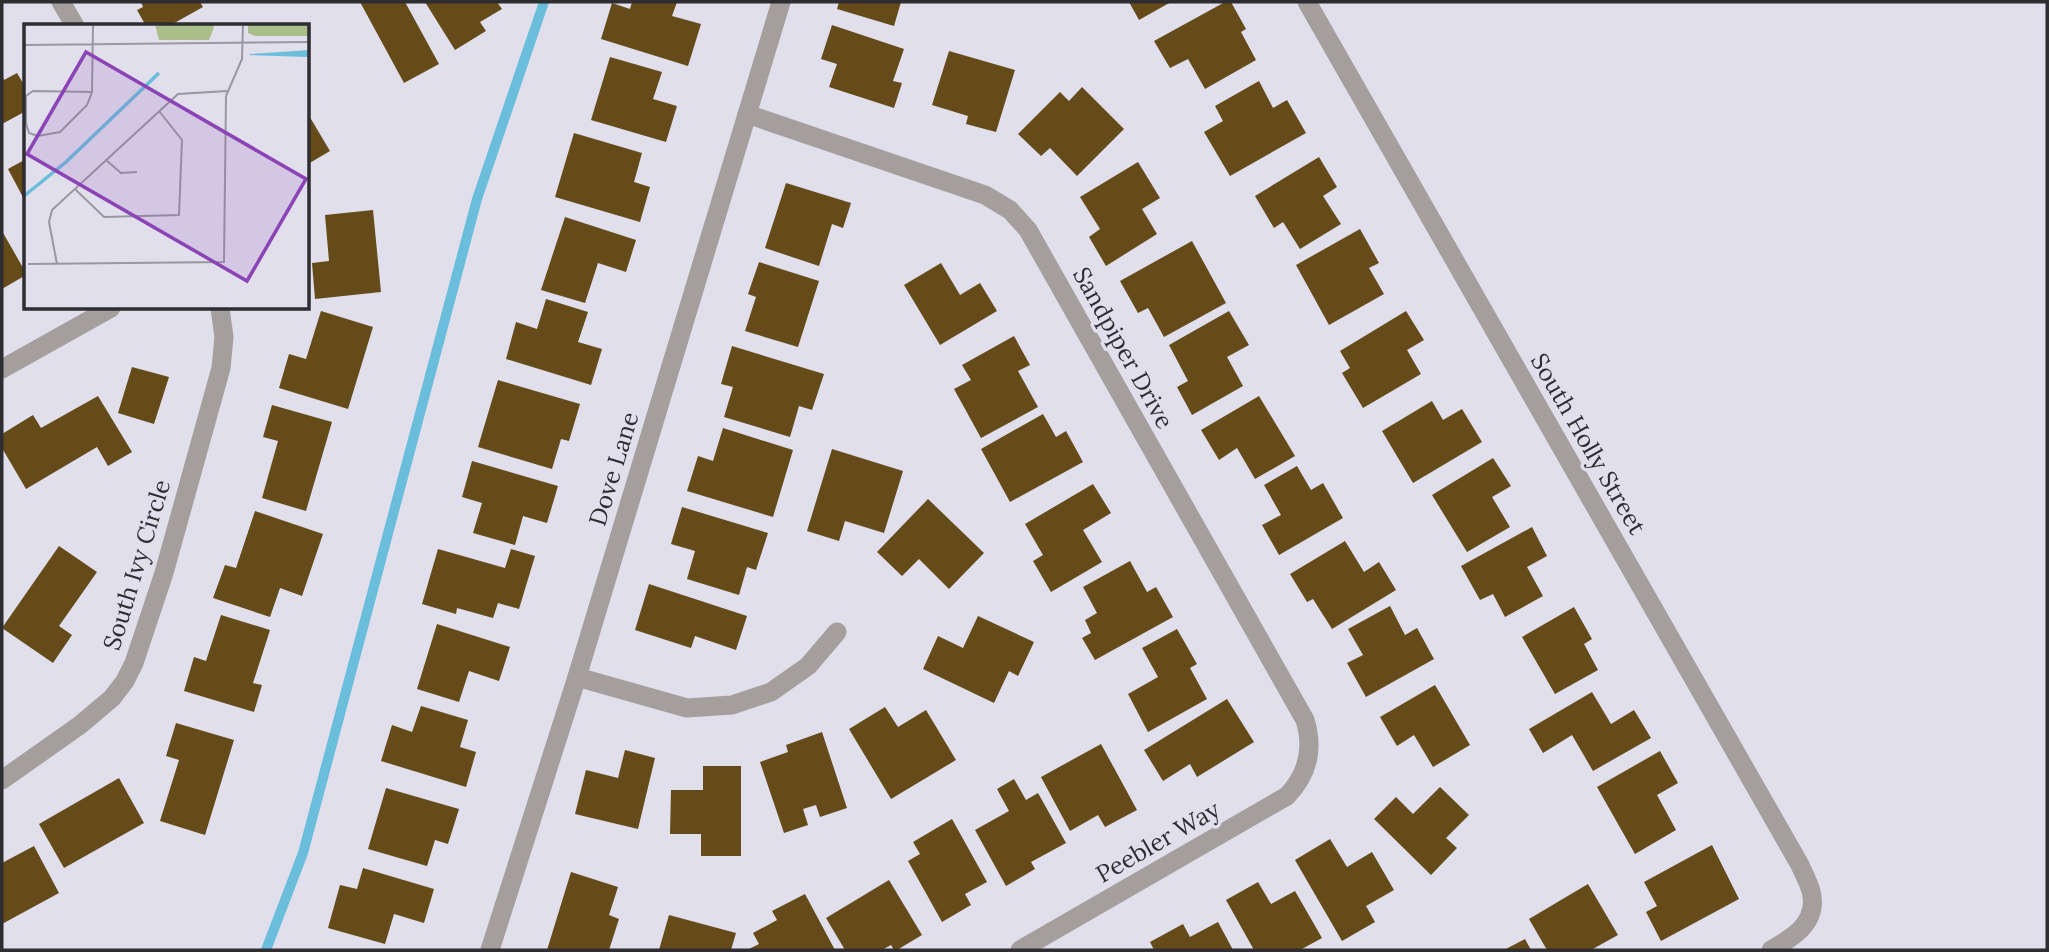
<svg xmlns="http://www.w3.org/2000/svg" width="2049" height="952" font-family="Lora,serif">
	<rect width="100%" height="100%" fill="#e0dfeb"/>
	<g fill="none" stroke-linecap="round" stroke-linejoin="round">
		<polyline stroke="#6abedb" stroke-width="10" points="266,950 303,853 477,199 544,2"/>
	</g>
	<g fill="#654b1a">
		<polygon points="141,2 200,2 203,7 169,26 146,26 137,10 143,7"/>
		<polygon points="360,2 405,2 439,64 404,83"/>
		<polygon points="425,2 497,2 502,9 480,22 486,31 455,50"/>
		<polygon points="632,2 677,2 672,16 701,24 688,66 601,39 612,3 630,9"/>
		<polygon points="839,2 901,2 894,26 837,9"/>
		<polygon points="1129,2 1171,2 1139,20"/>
		<polygon points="1225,2 1231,2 1246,29 1241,32 1256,60 1205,89 1188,59 1170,68 1154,41"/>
		<polygon points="832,25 904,49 893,81 902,83 894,108 829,87 837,64 821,59"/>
		<polygon points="949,51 1015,70 996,132 966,124 968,116 932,105"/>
		<polygon points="610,57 662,72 653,99 677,106 666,142 591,120"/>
		<polygon points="17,73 26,88 26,111 2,124 2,75 4,80"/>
		<polygon points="1259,81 1273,108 1287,100 1306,133 1230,176 1204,132 1223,121 1215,106"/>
		<polygon points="1082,87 1124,129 1077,176 1050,148 1041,156 1018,134 1060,92 1069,101"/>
		<polygon points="308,114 330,151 308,164"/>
		<polygon points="574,133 642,153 634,182 650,187 640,222 555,197"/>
		<polygon points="1319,157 1337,187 1323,196 1341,224 1300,249 1283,222 1274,228 1255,196"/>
		<polygon points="26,159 26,203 8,169"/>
		<polygon points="1138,162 1160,198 1142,209 1157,234 1106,266 1089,237 1100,229 1080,197"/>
		<polygon points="786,183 851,203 843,228 832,224 819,266 765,248"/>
		<polygon points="373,210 381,292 315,299 312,263 329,261 325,215"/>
		<polygon points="565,217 636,240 626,272 598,263 585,303 541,290"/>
		<polygon points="1360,229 1379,263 1369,268 1384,294 1329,325 1296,265"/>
		<polygon points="2,231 26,273 26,275 2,289"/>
		<polygon points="1192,241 1226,303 1164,337 1148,308 1138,313 1120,281"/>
		<polygon points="759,262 819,281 798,347 745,331 756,297 748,294"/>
		<polygon points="941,263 960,295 980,283 997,311 940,345 904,285"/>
		<polygon points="546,299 588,312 578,342 602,349 591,385 506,359 516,322 537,329"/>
		<polygon points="321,311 373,327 348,409 279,388 289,354 306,359"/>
		<polygon points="1229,311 1249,345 1227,357 1243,386 1192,415 1177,387 1188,381 1169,345"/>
		<polygon points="1406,311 1424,340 1407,350 1421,374 1363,408 1342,373 1350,368 1340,351"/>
		<polygon points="1014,336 1030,365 1018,371 1038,407 981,438 954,389 971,380 962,365"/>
		<polygon points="732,346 824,374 812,410 799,406 790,437 724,417 733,387 721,384"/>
		<polygon points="132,367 169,377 154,424 118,413"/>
		<polygon points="498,380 580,404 569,441 561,439 552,469 478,447"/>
		<polygon points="98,396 132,452 108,466 97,447 26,489 2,448 2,434 33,415 41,428"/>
		<polygon points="1259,396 1295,456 1255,479 1237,448 1219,460 1201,430"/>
		<polygon points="1432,401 1443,420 1462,409 1482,442 1413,483 1382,431"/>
		<polygon points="272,405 332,422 306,511 262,498 278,441 263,437"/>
		<polygon points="1043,414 1056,437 1066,431 1083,462 1010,502 981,449"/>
		<polygon points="723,428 793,450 773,517 687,491 698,456 713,461"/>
		<polygon points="832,449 903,471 884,533 845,521 839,541 807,531"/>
		<polygon points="1493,458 1511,486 1492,497 1510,527 1467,552 1432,495"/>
		<polygon points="472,461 558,486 547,523 523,516 515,545 473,533 482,503 462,497"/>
		<polygon points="1297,466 1311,490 1323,483 1343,518 1279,555 1262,525 1281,515 1264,485"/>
		<polygon points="1093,484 1111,513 1083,530 1102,562 1051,592 1033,561 1043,555 1025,524"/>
		<polygon points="928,499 984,553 949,589 919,559 902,576 877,552"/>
		<polygon points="682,507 768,533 756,570 747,567 739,595 687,579 695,551 671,544"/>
		<polygon points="255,511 323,534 302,596 280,588 270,617 213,598 225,565 236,568"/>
		<polygon points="1532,527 1547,556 1527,567 1543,596 1505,617 1493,594 1480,600 1461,566"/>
		<polygon points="1345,541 1364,572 1379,562 1396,590 1332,629 1313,599 1307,602 1290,574"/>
		<polygon points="59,546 97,572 59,626 72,635 53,663 2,628"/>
		<polygon points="438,549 505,568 511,549 535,556 519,609 498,603 493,618 457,608 456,614 422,604"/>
		<polygon points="1130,561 1147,592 1156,587 1173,617 1095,660 1082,638 1091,633 1085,620 1097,613 1083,587"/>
		<polygon points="649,584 747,616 736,650 695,636 691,648 635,630"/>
		<polygon points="1390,606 1405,635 1417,628 1434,659 1366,697 1347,663 1363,655 1348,629"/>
		<polygon points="1574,607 1592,639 1584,644 1598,670 1555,694 1522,637"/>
		<polygon points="221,615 270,630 253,683 262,685 254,712 184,691 194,657 206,661"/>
		<polygon points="978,616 1034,642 1018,676 1009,671 994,703 923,669 938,636 963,648"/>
		<polygon points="437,624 510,647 499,681 469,671 459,702 417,689"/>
		<polygon points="1177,629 1197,664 1190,668 1207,699 1148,732 1128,694 1158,677 1142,648"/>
		<polygon points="1435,685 1470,745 1433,767 1414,735 1397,746 1380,717"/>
		<polygon points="1592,692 1611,724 1634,710 1651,738 1593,771 1572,735 1543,753 1529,729"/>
		<polygon points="1227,699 1254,742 1197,777 1190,764 1163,781 1144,750"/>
		<polygon points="421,706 468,720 460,747 476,752 466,787 381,761 392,725 412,732"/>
		<polygon points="885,707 898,727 926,710 956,760 891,799 849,729"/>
		<polygon points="176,723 234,740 205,835 160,821 179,760 166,756"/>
		<polygon points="822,732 847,808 820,817 816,805 803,809 808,825 784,833 760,762 788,752 786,745"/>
		<polygon points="1101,744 1137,810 1105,827 1098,815 1070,831 1041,777"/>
		<polygon points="625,750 655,758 638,829 575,814 586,770 618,778"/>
		<polygon points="1660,751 1678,783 1657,795 1676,830 1635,854 1597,787"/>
		<polygon points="703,766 741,766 741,856 701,856 701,834 670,834 671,790 703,790"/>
		<polygon points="119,778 144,823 64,868 39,824"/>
		<polygon points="1014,779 1026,800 1038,793 1066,843 1031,862 1035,869 1006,886 975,830 1009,811 997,789"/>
		<polygon points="1440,787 1469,815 1446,838 1457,848 1431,875 1374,819 1396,797 1413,814"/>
		<polygon points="386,788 459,809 448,844 435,840 427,866 368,849"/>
		<polygon points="952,819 987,882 965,894 971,905 942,922 908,861 920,854 913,842"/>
		<polygon points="1330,839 1347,867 1372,852 1394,890 1366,906 1375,922 1342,941 1295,860"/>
		<polygon points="1712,845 1739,899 1661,941 1646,912 1657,906 1644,882"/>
		<polygon points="34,846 59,893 2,924 2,863"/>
		<polygon points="363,868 434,889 424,923 394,914 385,944 328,928 340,885 357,889"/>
		<polygon points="571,872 618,887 609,915 619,919 609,950 547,950"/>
		<polygon points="889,880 922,935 897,950 894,950 891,945 882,950 845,950 826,918"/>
		<polygon points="1258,882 1271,904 1295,891 1322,938 1300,950 1254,950 1226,900"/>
		<polygon points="1588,884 1618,935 1591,950 1547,950 1529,919"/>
		<polygon points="805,894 835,950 747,950 759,944 753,933 777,920 772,911"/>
		<polygon points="669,915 736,933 731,950 659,950"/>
		<polygon points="1218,922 1233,950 1154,950 1150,942 1183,924 1190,937"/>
		<polygon points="1525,939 1531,950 1504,950"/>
	</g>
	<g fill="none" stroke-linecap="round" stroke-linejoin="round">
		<g stroke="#a49e9c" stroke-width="19">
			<polyline points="61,2 75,26"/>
			<path d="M1307,2L1800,865C1804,875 1811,886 1812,896C1816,924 1792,938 1771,950"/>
			<path d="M747,114L985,195L1010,210L1028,230L1305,720C1314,749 1308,774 1287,796L1020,950"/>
			<polyline points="2,369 111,308"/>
			<polyline points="577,677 687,708 732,705 771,692 808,666 837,632"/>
			<polyline points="2,780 80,725 112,698 125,681 134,663 164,573 221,368 224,337 220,308"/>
			<polyline points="490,950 577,677 781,2"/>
		</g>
	</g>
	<g text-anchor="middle" stroke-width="7" stroke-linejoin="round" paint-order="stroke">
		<g font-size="24" fill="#2e2d32" stroke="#e0dfeb">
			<text transform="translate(1123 348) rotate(61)" y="8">Sandpiper Drive</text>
			<text transform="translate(1588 444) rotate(60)" y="8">South Holly Street</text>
			<text transform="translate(614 469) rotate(-73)" y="8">Dove Lane</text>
			<text transform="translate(137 565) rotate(-73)" y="8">South Ivy Circle</text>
			<text transform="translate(1158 842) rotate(-30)" y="8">Peebler Way</text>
		</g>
	</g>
	<g transform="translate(24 24)">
		<rect width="285" height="285" fill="#e0dfeb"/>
		<path d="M131,0H190V3L185,16H135ZM224,0H285V12H231L224,9Z" fill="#aabe8a"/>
		<path d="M286,26L284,33L225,31L227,30Z" fill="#6abedb"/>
		<path fill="none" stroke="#6abedb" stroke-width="3.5" d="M0,172L42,138L135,49"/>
		<path fill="none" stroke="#9998a1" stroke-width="2" d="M0,21L286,18M9,67L68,68L63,81L36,108L14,112L5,109L2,99V72ZM68,68L69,0M82,136L97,149L113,148M51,165L80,193L155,191L158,116L135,87M4,240L200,238L202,72L218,35L219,0M33,240L25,198L28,186L154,70L203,67"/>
		<path fill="#8c43b5" fill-opacity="0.15" stroke="#8c43b5" stroke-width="3.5" d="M62,28L282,155L223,257L3,130Z"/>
		<rect width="285" height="285" fill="none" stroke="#2e2d32" stroke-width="3.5"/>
	</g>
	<rect width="2049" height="952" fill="none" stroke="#2e2d32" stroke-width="7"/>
</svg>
